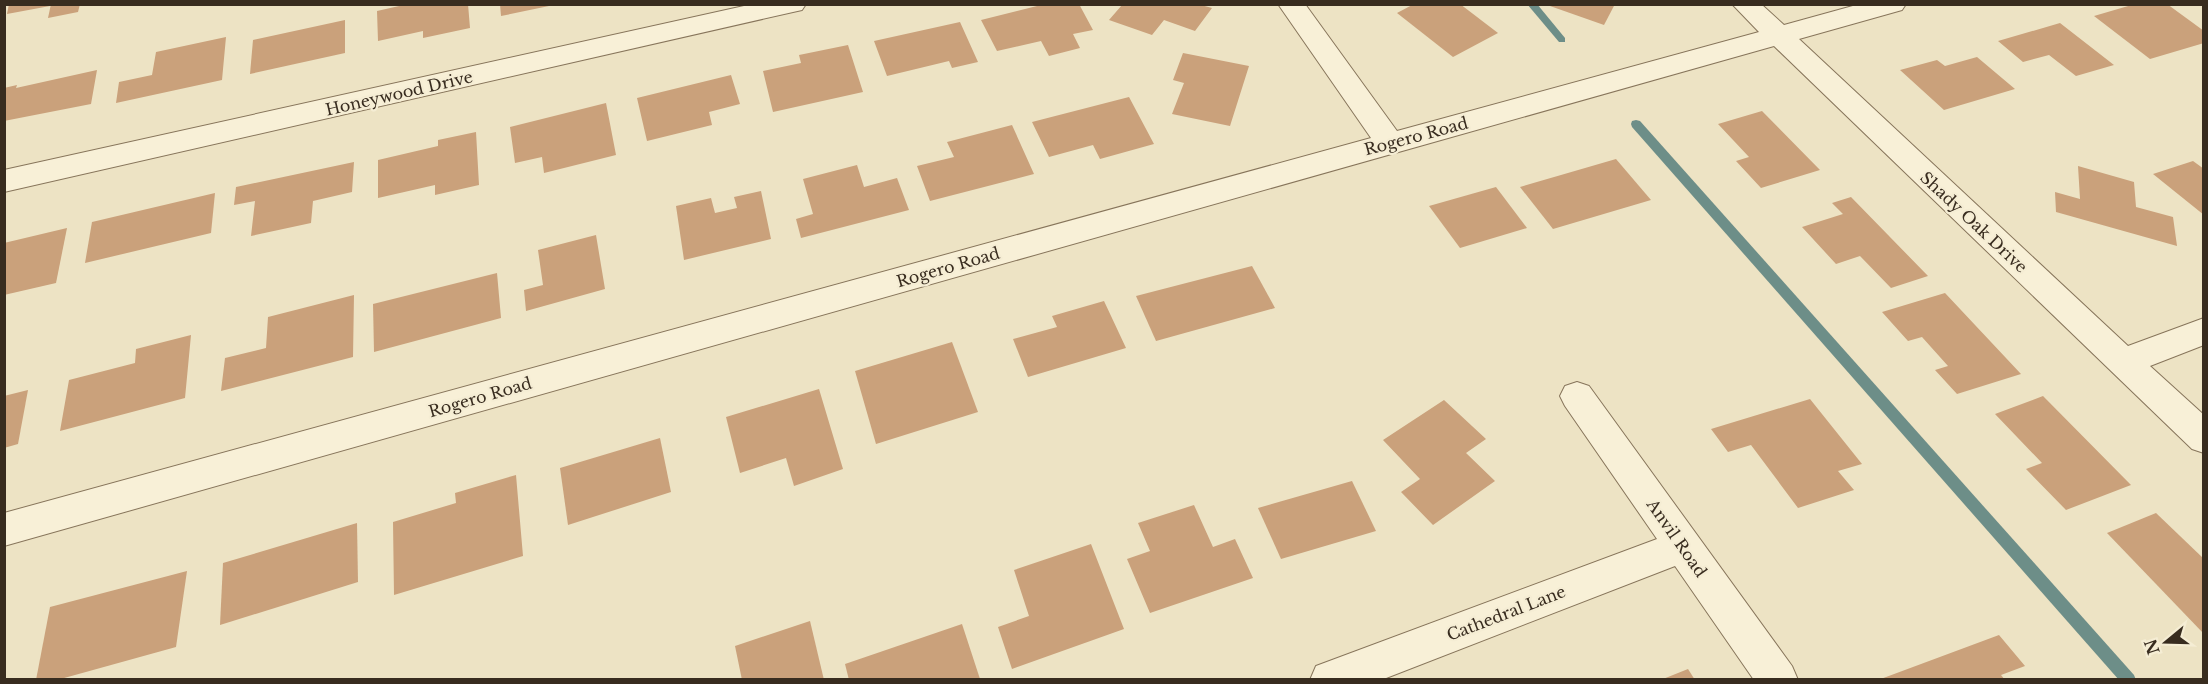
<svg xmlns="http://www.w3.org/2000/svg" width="2208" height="684" font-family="'Libre Baskerville',serif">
	<rect width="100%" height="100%" fill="#ede3c4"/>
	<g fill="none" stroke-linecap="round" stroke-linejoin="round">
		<g fill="#6d8e88" fill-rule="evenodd">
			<polygon points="1527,4 1537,4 1565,38 1565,42 1559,42"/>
			<polygon points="1636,120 1640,121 2134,675 2136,680 2119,680 1632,127 1631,124 1632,121"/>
		</g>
	</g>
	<g fill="#caa17b">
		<polygon points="9,4 50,4 50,6 7,14"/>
		<polygon points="51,4 80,4 78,12 48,18"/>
		<polygon points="408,4 468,4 470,28 423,38 423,31 378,41 377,11"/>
		<polygon points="500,4 549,4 549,6 501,16"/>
		<polygon points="1045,4 1079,4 1093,30 1073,34 1080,48 1049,56 1041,41 997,51 981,20"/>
		<polygon points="1414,4 1460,4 1498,33 1453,57 1397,13"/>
		<polygon points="1552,4 1615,4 1604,25 1550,6"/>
		<polygon points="2135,4 2167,4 2204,31 2204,43 2150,59 2094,16"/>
		<polygon points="1122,5 1201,5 1212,8 1195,31 1164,20 1152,35 1109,20"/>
		<polygon points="345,20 345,53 250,74 253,40"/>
		<polygon points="960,22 978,62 952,68 949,61 887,76 874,41"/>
		<polygon points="2060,23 2114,65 2076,76 2049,55 2023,62 1998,41"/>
		<polygon points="226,37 222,80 116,103 119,82 152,75 156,52"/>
		<polygon points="848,45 863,92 773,112 763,71 801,63 799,55"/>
		<polygon points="1183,53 1249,66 1230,126 1172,114 1184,83 1173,80"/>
		<polygon points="1977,57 2015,89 1944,110 1900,70 1937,60 1945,66"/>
		<polygon points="97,70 91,104 4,121 4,88 17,85 16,88"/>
		<polygon points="731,75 740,104 709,112 712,125 647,141 637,98"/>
		<polygon points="1129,97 1154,144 1100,159 1093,145 1049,157 1032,122"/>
		<polygon points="606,103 616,155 544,173 542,157 515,163 510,127"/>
		<polygon points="1762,111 1820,170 1761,188 1736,161 1749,157 1718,124"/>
		<polygon points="1012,125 1034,174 930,201 917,166 954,157 947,142"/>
		<polygon points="476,132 479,185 435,195 435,185 378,198 378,160 438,146 438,140"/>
		<polygon points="1616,159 1651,200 1553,229 1520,187"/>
		<polygon points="2193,161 2204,169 2204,215 2153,174"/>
		<polygon points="354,162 352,192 313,201 311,223 251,236 255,201 234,205 236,187"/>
		<polygon points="857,165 864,187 897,178 909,210 801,238 796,219 813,214 803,179"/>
		<polygon points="2078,166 2134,182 2136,207 2173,217 2177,246 2056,212 2055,192 2080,199"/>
		<polygon points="1496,187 1527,228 1460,248 1429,206"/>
		<polygon points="761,191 771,239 684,260 676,206 711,198 715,213 737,208 734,197"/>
		<polygon points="215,193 211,233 85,263 92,222"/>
		<polygon points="1851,197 1928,276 1891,288 1860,256 1836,264 1802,227 1843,214 1832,203"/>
		<polygon points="67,228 56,283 4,295 4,243"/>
		<polygon points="596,235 605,289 526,311 524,290 543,285 538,250"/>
		<polygon points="1252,266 1275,308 1156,341 1136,296"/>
		<polygon points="497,273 501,318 374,352 373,304"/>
		<polygon points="1945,293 2021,374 1957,394 1935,370 1948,366 1922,337 1908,341 1882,312"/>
		<polygon points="354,295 353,357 221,391 225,358 266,348 268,317"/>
		<polygon points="1104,301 1126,348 1028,377 1013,339 1057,327 1052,316"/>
		<polygon points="191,335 185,398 60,431 69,380 135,363 136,349"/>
		<polygon points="952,342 978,412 876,444 855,371"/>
		<polygon points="819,389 843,469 794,486 786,458 740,473 726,417"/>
		<polygon points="28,390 18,444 4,448 4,396"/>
		<polygon points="2043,396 2131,485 2066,510 2026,469 2042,463 1995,414"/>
		<polygon points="1810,399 1862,464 1838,471 1854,490 1798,508 1751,445 1728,452 1711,429"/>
		<polygon points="1444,400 1486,439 1466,453 1495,481 1433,525 1401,492 1420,479 1383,440"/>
		<polygon points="660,438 671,492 568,525 560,468"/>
		<polygon points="516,475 523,556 394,595 393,522 456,503 455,493"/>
		<polygon points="1352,481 1376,531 1281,559 1258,508"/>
		<polygon points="1194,505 1213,547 1235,539 1253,578 1150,613 1127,559 1150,551 1138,523"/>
		<polygon points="2156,513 2204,559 2204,634 2107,533"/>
		<polygon points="357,523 358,582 220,625 223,563"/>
		<polygon points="1091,544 1124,629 1012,669 998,627 1029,616 1014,570"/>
		<polygon points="187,571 176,647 57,680 36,680 50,607"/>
		<polygon points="810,621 824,680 742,680 735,646"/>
		<polygon points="962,624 980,679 849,680 845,664"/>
		<polygon points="1999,635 2025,666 2001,675 2005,680 1878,680"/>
		<polygon points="1688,669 1695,680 1663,680 1663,679"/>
	</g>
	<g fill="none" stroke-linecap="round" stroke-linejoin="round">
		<g stroke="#87755b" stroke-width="2">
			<g id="minor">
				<polygon points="753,4 806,4 802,10 793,12 4,192 4,170"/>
				<polygon points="1278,4 1305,4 1397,131 1759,32 1732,4 1761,4 1784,25 1860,4 1906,4 1902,10 1799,39 2128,346 2204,318 2204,345 2150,366 2204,415 2204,453 2192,449 1774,46 4,546 4,513 1371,138"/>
				<polygon points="1577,382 1589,386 1792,666 1798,680 1754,680 1675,566 1381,680 1310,680 1316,666 1657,539 1565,406 1560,396 1565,386"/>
			</g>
		</g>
		<use href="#minor" fill="#f8f0d7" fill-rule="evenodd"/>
	</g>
	<g text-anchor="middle" stroke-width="4.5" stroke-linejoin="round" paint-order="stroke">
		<g font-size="16" fill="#382c1f" stroke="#f5edd4">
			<text transform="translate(399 93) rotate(-13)" y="6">Honeywood Drive</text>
			<text transform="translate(1416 136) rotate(-15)" y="6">Rogero Road</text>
			<text transform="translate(1974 222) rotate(43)" y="6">Shady Oak Drive</text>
			<text transform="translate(948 267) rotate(-16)" y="6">Rogero Road</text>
			<text transform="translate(480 397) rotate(-16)" y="6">Rogero Road</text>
			<text transform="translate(1677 538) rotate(55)" y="6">Anvil Road</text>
			<text transform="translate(1506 613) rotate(-21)" y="6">Cathedral Lane</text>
		</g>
	</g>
	<rect width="2208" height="684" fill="none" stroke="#382c1f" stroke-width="12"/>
	<g transform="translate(2166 642) rotate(251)" stroke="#f5edd4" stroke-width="4.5" paint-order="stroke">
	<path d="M0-4.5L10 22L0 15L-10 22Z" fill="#382c1f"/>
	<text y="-9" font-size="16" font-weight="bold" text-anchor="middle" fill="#382c1f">N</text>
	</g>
</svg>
